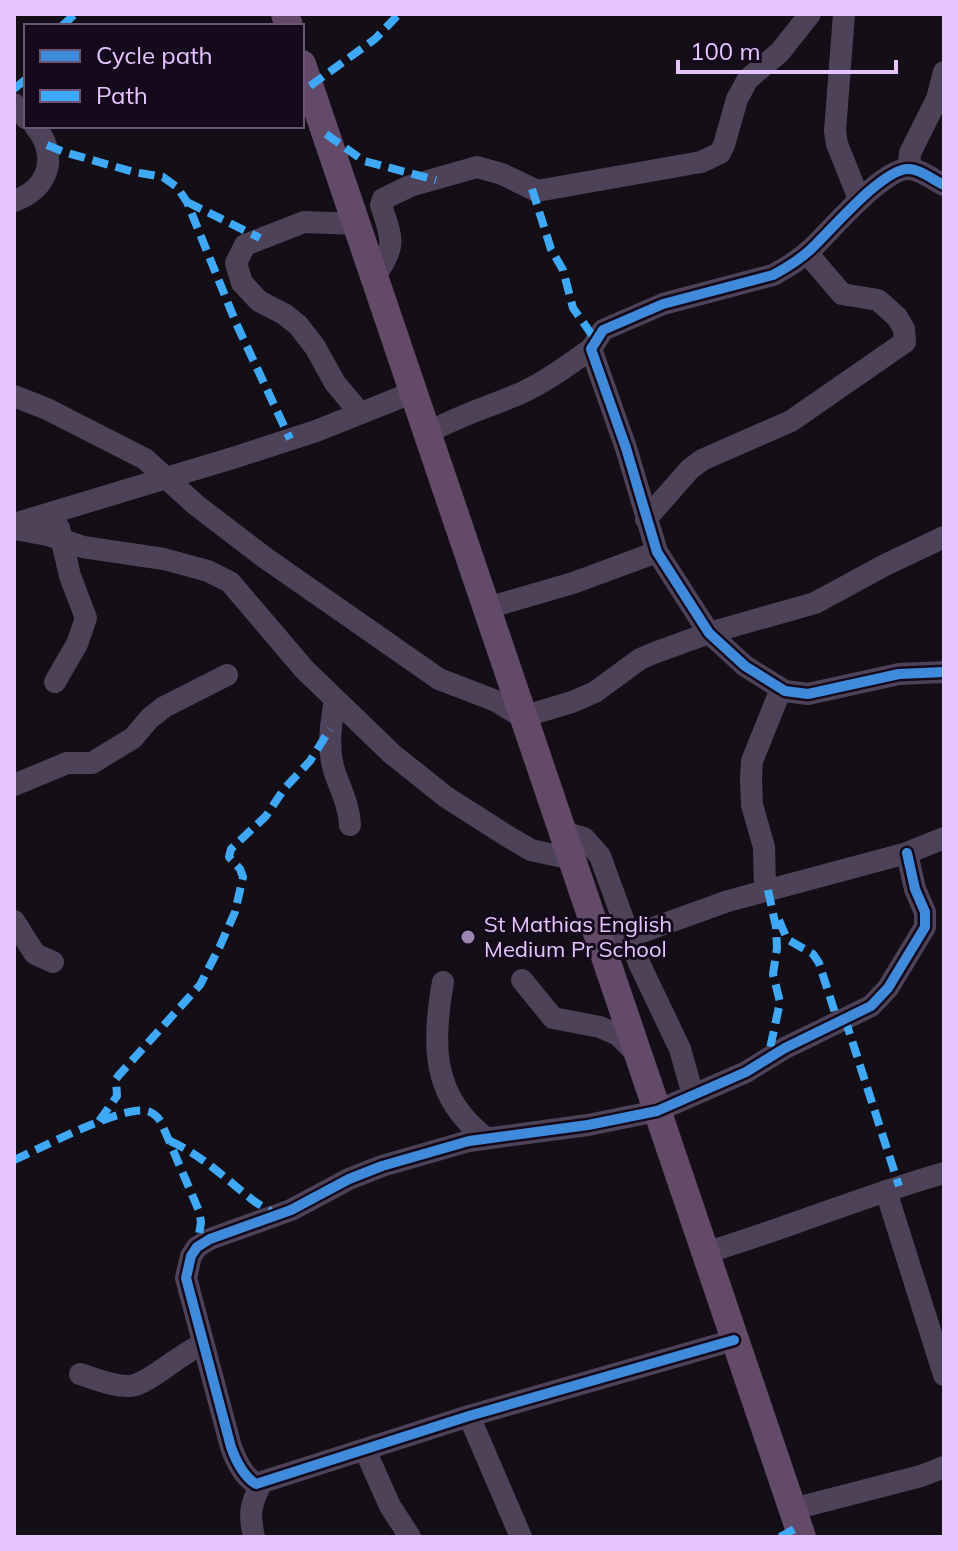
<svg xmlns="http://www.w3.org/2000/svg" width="958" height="1551" font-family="Mulish,sans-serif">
	<rect width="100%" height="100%" fill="#140e17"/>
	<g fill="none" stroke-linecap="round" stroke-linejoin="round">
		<g stroke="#4e4259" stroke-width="22">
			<polyline points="844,14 835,131 837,144 859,199"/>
			<polyline points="14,104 26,118"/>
			<polyline points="909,168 910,153 937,99 944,72"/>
			<path d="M944,185C933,180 922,170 910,169C884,166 830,232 810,250C799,260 786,268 773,275L663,304L603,330L591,349L626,448L657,552L709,633L745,666L785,691L808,694L899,674L944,672"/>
			<path d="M14,201C51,188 58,154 35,126"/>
			<polyline points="357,224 304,222 245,245 236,263 242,283 259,301 284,314 298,325 315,347 335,383 360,413"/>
			<path d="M375,276C397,245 392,239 381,205L383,199L410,186L477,167L502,174L537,191L701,162L720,153L724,145L737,99L748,79L780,52L810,14"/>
			<polyline points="14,396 47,409 145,459 196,505 264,557 439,679 496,701 522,717 572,702 595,692 640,659 654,653 709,633 815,603 885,565 944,537"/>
			<path d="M428,433C456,417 480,410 509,398C539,387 565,367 591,349"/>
			<polyline points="646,519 690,469 702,460 791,421 905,342 904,329 897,317 878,300 842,294 807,253"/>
			<polyline points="14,524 236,457 316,431 414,392"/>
			<polyline points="14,529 48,535 83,547 164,559 208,571 230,582 304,669 392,754 446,797 507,836 531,850 572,859"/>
			<polyline points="487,608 573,583 657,552"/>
			<polyline points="55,682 77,644 86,618 70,576 59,528"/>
			<path d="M335,700C331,723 327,747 334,770C340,789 349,804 350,825"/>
			<polyline points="14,785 67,763 92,763 133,738 150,718 164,707 227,675"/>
			<polyline points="563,832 584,838 600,856 639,963 680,1049 693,1095"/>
			<polyline points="765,890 764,847 752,805 751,779 752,761 781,689"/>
			<polyline points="14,921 35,954 53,962"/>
			<polyline points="603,946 728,901 907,853 944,838"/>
			<polyline points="522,980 553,1018 600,1027 618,1035 636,1053"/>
			<path d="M443,982C432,1043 431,1097 486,1138"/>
			<polyline points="886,1191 944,1375"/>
			<path d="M705,1253C785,1229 863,1196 944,1173"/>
			<path d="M734,1340L469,1416L256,1484C243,1476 236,1461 231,1447L186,1278L191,1256L197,1247L210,1239L291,1210L349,1179L382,1166L469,1141L588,1125L657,1111L746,1072L785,1048L871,1006L888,988L925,927V912L915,889L907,853"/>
			<path d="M80,1374C95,1379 114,1387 130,1386C148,1385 182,1352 203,1344"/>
			<polyline points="469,1416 521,1537"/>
			<polyline points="365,1450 390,1506 410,1537"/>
			<polyline points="793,1509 921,1476 944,1467"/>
			<path d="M254,1537C249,1514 250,1505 261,1484"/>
		</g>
		<g stroke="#644a69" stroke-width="28">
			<polyline points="285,14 289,26"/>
			<polyline points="302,64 802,1537"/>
		</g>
		<g stroke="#3fa9f5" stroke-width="8" stroke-dasharray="16 8" stroke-linecap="butt">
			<polyline points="62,26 75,14"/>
			<polyline points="310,86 375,39 399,14"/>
			<polyline points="14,89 26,79"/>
			<polyline points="326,134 364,161 436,180"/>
			<polyline points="47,145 64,152 134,172 163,177 177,187 187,202 236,323 290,439"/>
			<polyline points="532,189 551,249 563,270 573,308 595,339"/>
			<polyline points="187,202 260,238"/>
			<polyline points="768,890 776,927 777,948 773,974 780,1002 768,1058"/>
			<polyline points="779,920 787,939 813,954 819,963 838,1022"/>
			<polyline points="845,1019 899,1186"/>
			<polyline points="99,1121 117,1096 116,1079 119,1075 200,985 220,946 235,912 243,877 240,869 229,857 231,849 266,816 284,789 310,761 330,729"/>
			<path d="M170,1141C202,1155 227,1180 254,1201C262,1207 268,1208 275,1216"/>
			<path d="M14,1160C41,1148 121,1106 146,1111C153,1112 157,1116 161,1122L199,1211L201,1222L197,1247"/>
			<polyline points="780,1537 798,1527"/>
		</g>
		<g stroke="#150a1b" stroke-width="15">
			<g id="cycleway">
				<path d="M944,185C933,180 922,170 910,169C884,166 830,232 810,250C799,260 786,268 773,275L663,304L603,330L591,349L626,448L657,552L709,633L745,666L785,691L808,694L899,674L944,672"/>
				<path d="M734,1340L469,1416L256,1484C243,1476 236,1461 231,1447L186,1278L191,1256L197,1247L210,1239L291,1210L349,1179L382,1166L469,1141L588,1125L657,1111L746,1072L785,1048L871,1006L888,988L925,927V912L915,889L907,853"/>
			</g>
		</g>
		<use href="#cycleway" stroke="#408adc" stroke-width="10"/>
	</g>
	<circle fill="#9c85ae" stroke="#150a1b" stroke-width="3" cx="468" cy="937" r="8"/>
	<g text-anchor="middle" stroke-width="6" stroke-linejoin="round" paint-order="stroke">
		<g font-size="22" fill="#e6c5ff" stroke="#150a1b" text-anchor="start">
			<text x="484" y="932">St Mathias English<tspan x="484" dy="25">Medium Pr School</tspan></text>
		</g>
	</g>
	<rect width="958" height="1551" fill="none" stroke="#e6c5ff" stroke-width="32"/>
	<rect x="24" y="24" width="280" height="104" fill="#150a1b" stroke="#695576" stroke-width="2"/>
	<rect x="40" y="50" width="40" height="12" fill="#408adc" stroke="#695576" stroke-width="2"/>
	<text x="96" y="64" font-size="24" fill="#e6c5ff">Cycle path</text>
	<rect x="40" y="90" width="40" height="12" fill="#3fa9f5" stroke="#695576" stroke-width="2"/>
	<text x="96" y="104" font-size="24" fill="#e6c5ff">Path</text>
	<path d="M678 60v12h218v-12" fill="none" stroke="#e6c5ff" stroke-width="4"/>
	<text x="690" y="60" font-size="24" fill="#e6c5ff" stroke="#150a1b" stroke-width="6" paint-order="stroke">100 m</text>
</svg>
